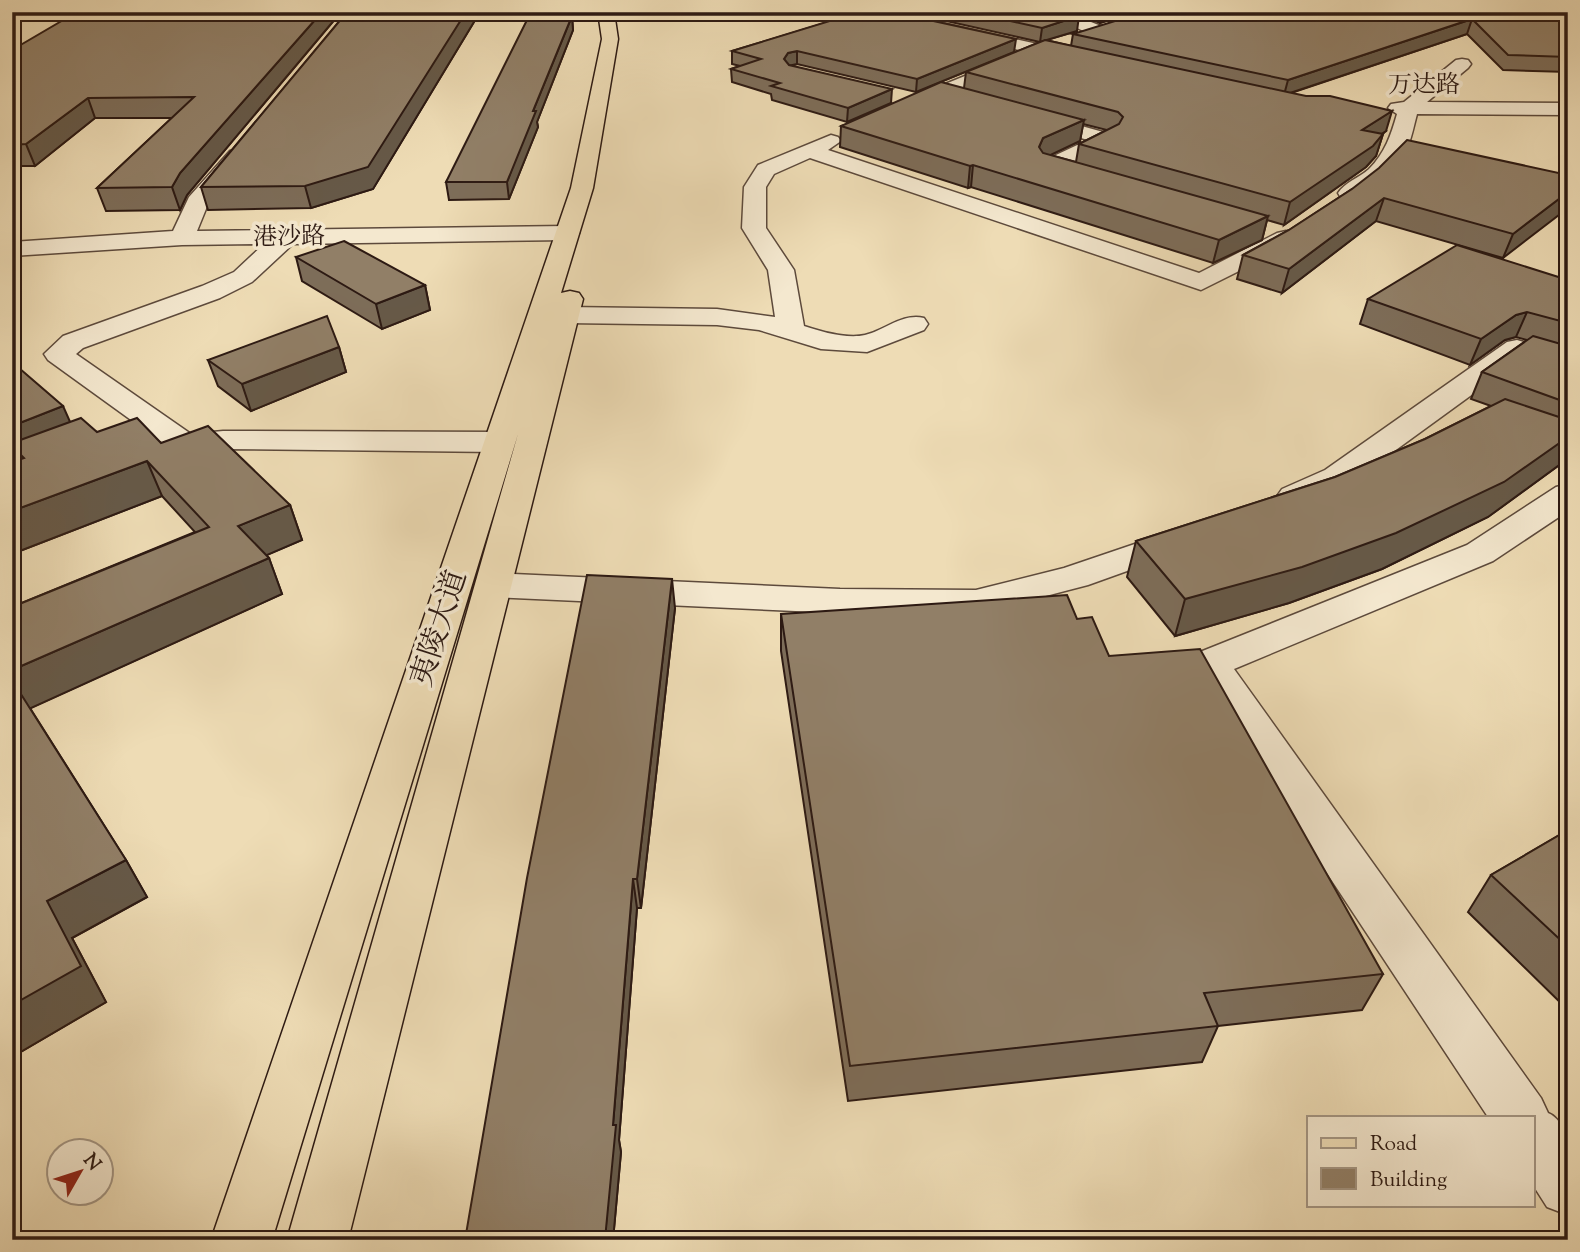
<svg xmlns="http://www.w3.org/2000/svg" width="1580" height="1252" font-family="'Sorts Mill Goudy','Noto Serif SC',serif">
	<rect width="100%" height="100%" fill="#eedcb5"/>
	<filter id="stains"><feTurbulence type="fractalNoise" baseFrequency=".00286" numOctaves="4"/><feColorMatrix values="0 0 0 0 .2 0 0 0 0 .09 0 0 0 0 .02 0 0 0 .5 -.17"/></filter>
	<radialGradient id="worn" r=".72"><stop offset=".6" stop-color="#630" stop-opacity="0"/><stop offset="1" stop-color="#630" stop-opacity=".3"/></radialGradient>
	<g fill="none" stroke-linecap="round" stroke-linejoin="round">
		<g stroke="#5d4a3c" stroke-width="3">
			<g id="minor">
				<polygon points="862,12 893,12 1078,53 1087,58 1078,63 870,17"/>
				<polygon points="1043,12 1066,12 1106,28 1108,32 1106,36 1094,36"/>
				<polygon points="1014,56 1020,57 1023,61 1020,65 915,110 908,112 898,106 901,102"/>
				<path d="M1462,59L1468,60L1471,64L1468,68L1427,102L1568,103V115L1417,114C1414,125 1412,136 1408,146C1400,166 1364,203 1341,198L1338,193C1345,182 1359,178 1369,169C1385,153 1391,135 1397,114L1388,108L1391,104L1404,102L1456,60Z"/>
				<polygon points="1031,112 1114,135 1117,139 1114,143 1068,166 1091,172 1094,177 1091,182 1083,184 1041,172 1038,167 1041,162 1088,140 1024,122 1021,118 1024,114"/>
				<path d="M831,135L838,137L841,141L828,150L1199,273L1277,233L1286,231L1295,233L1298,238L1295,243L1201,290L810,158L774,174L766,187V228L794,270L804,326C822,332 847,339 865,335C886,330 902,313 924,318L928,324L924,330L867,352L821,349L759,330L717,325L566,323L556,321L552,315L556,309L566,307L717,309L775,317L768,270L742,228L744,187L758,165Z"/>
				<polygon points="237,149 244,151 248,155 208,204 197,231 567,226 576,228 579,233 576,238 567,240 293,244 252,282 220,298 83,348 76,354 191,434 223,431 498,432 509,435 514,442 509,449 498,452 223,449 185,454 174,451 48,360 44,354 63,336 202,286 234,272 264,244 182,245 12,256 12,242 173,231 189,197 230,151"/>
				<polygon points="1517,340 1568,355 1568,374 1521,359 1349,484 1306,503 1294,506 1282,503 1277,496 1282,489 1325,470 1507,342"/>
				<path d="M1568,484V511L1493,561L1234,669L1541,1098L1548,1113C1577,1125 1568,1188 1568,1215L1547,1207L1533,1185V1117H1488L1189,664L1195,654L1467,545L1556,487Z"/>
				<polygon points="1182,528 1194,531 1200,539 1194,547 1088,585 976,614 840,613 494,597 481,593 476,585 481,577 494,573 840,589 976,590 1064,568"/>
			</g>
		</g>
		<g stroke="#2d1a13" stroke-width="3">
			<polygon id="major" points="598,12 614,12 618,39 593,188 561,293 570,291 579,293 583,299 348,1240 287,1240 518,434 272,1240 211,1240 571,188 602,39"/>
		</g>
		<use href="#minor" fill="#f4e8cf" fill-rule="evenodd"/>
		<use href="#major" fill="#eedcb5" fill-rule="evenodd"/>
	</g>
	<g fill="#7d6d59" stroke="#2d1a13" stroke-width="2" fill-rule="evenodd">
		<polygon points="341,12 187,195 180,210 106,211 97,188 172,118 95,118 35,166 19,166 12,171 12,50"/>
		<polygon points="347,12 480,12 373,189 311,208 208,210 201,187"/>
		<polygon points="677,12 892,12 1014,52 916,92 797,64 791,66 891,103 847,122 772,100 771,94 732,82 731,69 740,66 732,64 732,51 851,15 678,15"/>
		<path d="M906,12H1069L1077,31L1046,40L1071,46L1073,34L1568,12V72L1503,70L1467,34L1291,93L1386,131L1382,134H1383L1376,156L1366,167L1284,225L1267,220L1262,240L1213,263L971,187L968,188L840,147L841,126L964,88L966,72L1040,42ZM1083,124L1107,130L1079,144L1076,162L1050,155L1080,141Z"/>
		<polygon points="1074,12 1135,12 1100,23"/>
		<polygon points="572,16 573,30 537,122 538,127 509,199 449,200 446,182"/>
		<polygon points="1568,175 1503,258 1376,221 1282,293 1237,279 1243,255 1289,230 1352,189"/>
		<polygon points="296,257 425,285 430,310 382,329 302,281"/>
		<polygon points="1568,280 1568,456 1566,460 1488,517 1382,569 1289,603 1175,636 1127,577 1136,541 1335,477 1425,439 1491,406 1471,399 1482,372 1527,340 1516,337 1505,340 1470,365 1360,324 1368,299"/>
		<polygon points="339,347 346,372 251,411 218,386 208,360"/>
		<polygon points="12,362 70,422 97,432 161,443 290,505 302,540 266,555 269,558 282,594 30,708 126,860 147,897 72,938 106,1002 12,1057 12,607 195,532 162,496 12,554 12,462 18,460 17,457 12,459"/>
		<polygon points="675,608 641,908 637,908 619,1140 621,1152 613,1240 465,1240"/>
		<polygon points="781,614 1077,619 1383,974 1362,1010 1218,1026 1202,1062 848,1101 781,651"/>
		<polygon points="1568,830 1568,1010 1468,912 1491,875"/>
	</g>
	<g fill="#665948" stroke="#2d1a13" stroke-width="2">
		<polygon points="322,12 341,12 187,195 180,210 172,187 180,173"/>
		<polygon points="466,12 480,12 373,189 311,208 305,186"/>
		<polygon points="1102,12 1135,12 1100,23"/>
		<polygon points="572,16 573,30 537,122 538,127 509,199 507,182 533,111"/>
		<polygon points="1079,16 1077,31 1040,42 1042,28"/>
		<polygon points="1472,19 1467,34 1284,95 1288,80"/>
		<polygon points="1016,39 1014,52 916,92 917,79"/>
		<polygon points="797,51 797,64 788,66 784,59 788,53"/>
		<polygon points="892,89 891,103 847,122 848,108"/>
		<polygon points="88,98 95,118 35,166 26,144"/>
		<polygon points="1392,111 1386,131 1356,151 1362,130"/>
		<polygon points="1084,120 1080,141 1040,160 1039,147 1043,138"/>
		<polygon points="1383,134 1376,156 1366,167 1284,225 1290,202"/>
		<polygon points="12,151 19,166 12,171"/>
		<polygon points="973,165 971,187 968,188 970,166"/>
		<polygon points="1568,192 1568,208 1503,258 1513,234"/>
		<polygon points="1384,198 1376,221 1282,293 1289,269"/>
		<polygon points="1268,216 1262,240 1213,263 1219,240"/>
		<polygon points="425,285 430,310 382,329 376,304"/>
		<polygon points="1527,312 1516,337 1505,340 1470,365 1481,339 1516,315"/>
		<polygon points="339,347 346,372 251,411 242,384"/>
		<polygon points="63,406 75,433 12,446 12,426"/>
		<polygon points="1568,437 1568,456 1566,460 1488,517 1382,569 1289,603 1175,636 1185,599"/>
		<polygon points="12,448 17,457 12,459"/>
		<polygon points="147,461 162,496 12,554 12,511"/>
		<polygon points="290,505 302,540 251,562 238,526"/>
		<polygon points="269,558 282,594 29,709 12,681 12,670"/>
		<polygon points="672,579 675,608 641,908 637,879"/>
		<polygon points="126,860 147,897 72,938 106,1002 12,1057 12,1005 47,901"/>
		<polygon points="633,879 637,908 619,1140 621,1152 613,1240 605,1240 613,1125"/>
	</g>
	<g fill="#917f67" stroke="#2d1a13" stroke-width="2">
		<polygon points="77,12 322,12 180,173 172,187 97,188 194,97 88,98 26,144 12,145 12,50"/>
		<polygon points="347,12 466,12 368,167 305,186 201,187"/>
		<polygon points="531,12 569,12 572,16 533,111 536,111 507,182 446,182"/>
		<polygon points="859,12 892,12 1016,39 917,79 797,51 788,53 784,59 789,65 892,89 848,108 771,86 780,83 731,69 761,59 732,51"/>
		<polygon points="970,12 1069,12 1079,16 1042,28"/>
		<polygon points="1144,12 1568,12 1568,57 1508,55 1472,19 1288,80 1073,34"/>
		<polygon points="1045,40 1306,96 1330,96 1392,111 1362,130 1383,134 1373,146 1290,202 1079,144 1119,124 1123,117 1118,112 966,72"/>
		<polygon points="941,82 1084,120 1043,138 1039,147 1043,153 1268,216 1219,240 973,165 970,166 841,126"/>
		<polygon points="1407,140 1568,175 1568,192 1513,234 1384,198 1289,269 1243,255 1289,230 1352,189 1379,168"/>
		<polygon points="344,241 425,285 376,304 296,257"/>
		<polygon points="1457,245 1568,280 1568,323 1527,312 1516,315 1481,339 1368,299"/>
		<polygon points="327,316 339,347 242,384 208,360"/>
		<polygon points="1533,336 1568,346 1568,403 1482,372"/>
		<polygon points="12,362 63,406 12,426"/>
		<polygon points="1505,399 1568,420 1568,437 1504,482 1396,533 1302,567 1185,599 1136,541 1335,477 1425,439"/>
		<polygon points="81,418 97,432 137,418 161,443 208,426 290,505 238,526 269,558 12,670 12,607 209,527 147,461 12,511 12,462 24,458 12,446 12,443"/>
		<polygon points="587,575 672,579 637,879 633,879 613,1125 616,1125 605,1239 465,1240 527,878"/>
		<polygon points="1067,595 1077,619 1092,617 1109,656 1200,649 1383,974 1204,993 1218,1026 850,1066 781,614"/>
		<polygon points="12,680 126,860 47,901 81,966 12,1005"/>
		<polygon points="1568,830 1568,947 1491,875"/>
	</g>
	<g text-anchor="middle" stroke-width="7" stroke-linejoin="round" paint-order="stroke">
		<g font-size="24" fill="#2d1a13" stroke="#f4e8cf">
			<text x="1424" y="92">万达路</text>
			<text transform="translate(289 236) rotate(-1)" y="8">港沙路</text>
		</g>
		<g font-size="30" fill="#2d1a13" stroke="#f4e8cf">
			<text transform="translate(438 628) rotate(-72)" y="10">夷陵大道</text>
		</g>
	</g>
	<rect width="1580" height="1252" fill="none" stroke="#eedcb5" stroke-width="42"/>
	<rect x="14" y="14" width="1552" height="1224" fill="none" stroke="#2d1a13" stroke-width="3.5"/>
	<rect x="21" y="21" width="1538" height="1210" fill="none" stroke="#2d1a13" stroke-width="2"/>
	<rect x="1307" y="1116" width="228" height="91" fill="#f4e8cf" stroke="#a49684" stroke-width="2"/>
	<rect x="1321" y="1138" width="35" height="10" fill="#eedcb5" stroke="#a49684" stroke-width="2"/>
	<text x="1370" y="1150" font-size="21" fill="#2d1a13">Road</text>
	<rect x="1321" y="1168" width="35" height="21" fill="#917f67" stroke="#a49684" stroke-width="2"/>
	<text x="1370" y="1186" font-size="21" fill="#2d1a13">Building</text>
	<g transform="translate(80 1172) rotate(51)"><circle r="33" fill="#f4e8cf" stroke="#a49684" stroke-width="2"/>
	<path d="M0-5L12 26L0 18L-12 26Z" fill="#8f2418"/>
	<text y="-10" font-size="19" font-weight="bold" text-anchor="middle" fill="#2d1a13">N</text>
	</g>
	<rect width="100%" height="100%" filter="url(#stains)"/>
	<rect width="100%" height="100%" fill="url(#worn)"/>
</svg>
